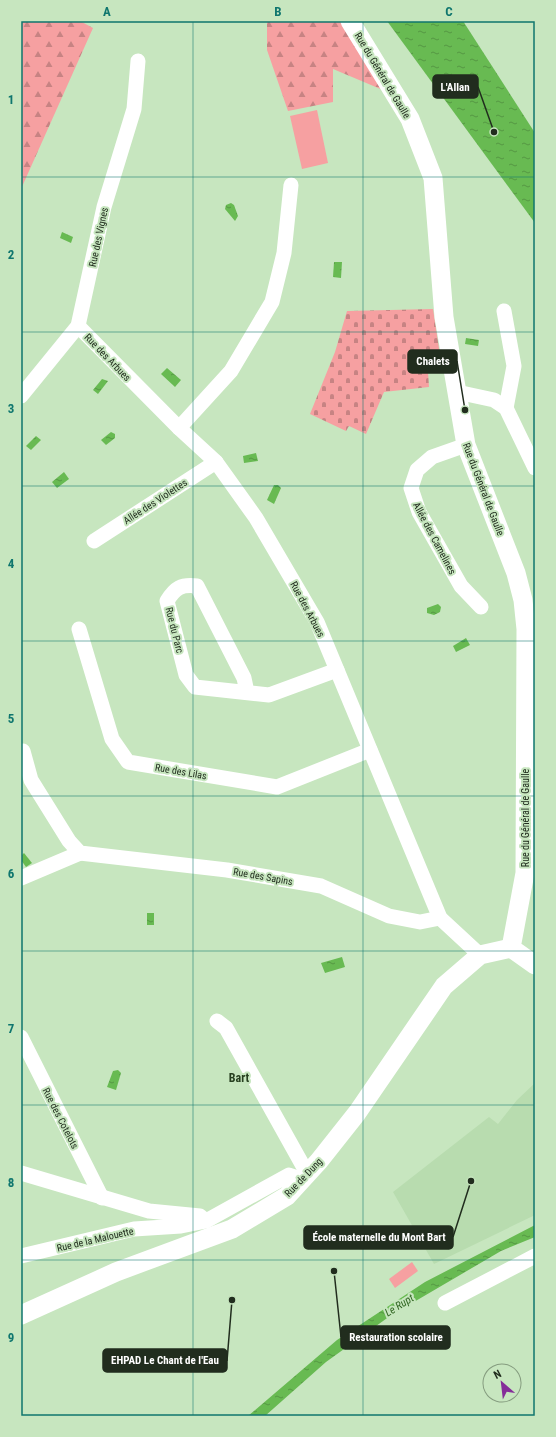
<svg xmlns="http://www.w3.org/2000/svg" width="556" height="1437" font-family="'Roboto Condensed',sans-serif">
	<defs>
		<pattern id="forest-firs" width="22" height="20" patternUnits="userSpaceOnUse"><rect width="22" height="20" fill="#f6a0a1"/><path d="M5 1l3.5 6h-7zM16 11l3.5 6h-7z" fill="#c78383"/></pattern>
		<pattern id="cemetery-stones" width="16" height="16" patternUnits="userSpaceOnUse"><rect width="16" height="16" fill="#f6a0a1"/><path d="M2 7V4a2 2 0 0 1 4 0v3zM10 15v-3a2 2 0 0 1 4 0v3z" fill="#c78383"/></pattern>
		<pattern id="water-ripples" width="26" height="14" patternUnits="userSpaceOnUse"><rect width="26" height="14" fill="#68ba52"/><path d="M2 4q2-2 4 0t4 0M15 11q2-2 4 0t4 0" fill="none" stroke="#559843"/></pattern>
	</defs>
	<rect width="100%" height="100%" fill="#c7e6bf"/>
	<polygon fill="#b8dcaf" points="535,1083 535,1215 434,1264 393,1192 489,1117 498,1124 517,1100"/>
	<g fill="url(#forest-firs)">
		<polygon points="21,21 80,21 93,28 21,189"/>
		<polygon points="267,21 343,21 390,93 333,69 333,102 288,111 267,50"/>
	</g>
	<polygon fill="url(#cemetery-stones)" points="433,309 440,355 427,357 429,387 384,392 366,434 349,426 346,431 310,414 335,352 347,311"/>
	<g fill="#f6a0a1">
		<polygon points="317,110 328,163 302,169 290,116"/>
		<polygon points="412,1262 418,1271 395,1288 389,1279"/>
	</g>
	<g fill="url(#water-ripples)">
		<polygon points="387,21 463,21 535,133 535,223"/>
		<polygon points="231,203 234,205 238,216 235,221 225,209 226,205"/>
		<polygon points="62,232 73,237 71,243 60,238"/>
		<polygon points="334,262 342,262 341,278 333,277"/>
		<polygon points="466,338 479,340 478,346 465,344"/>
		<polygon points="167,368 181,380 175,387 161,374"/>
		<polygon points="102,379 108,381 98,394 93,390"/>
		<polygon points="111,432 115,434 115,438 106,445 101,440"/>
		<polygon points="36,436 41,440 31,450 26,446"/>
		<polygon points="256,453 258,461 244,463 243,456"/>
		<polygon points="64,472 69,479 57,488 52,482"/>
		<polygon points="274,485 278,485 281,488 274,504 267,500"/>
		<polygon points="438,604 441,607 440,612 434,615 427,613 427,608"/>
		<polygon points="466,638 470,645 456,652 453,646"/>
		<polygon points="24,853 32,863 26,867 21,860 21,856"/>
		<rect x="147" y="913" width="7" height="12"/>
		<polygon points="342,957 345,967 325,973 321,963"/>
		<polygon points="113,1071 118,1070 121,1073 116,1090 107,1087"/>
		<polygon points="535,1225 535,1237 501,1251 390,1316 326,1362 265,1416 248,1416 337,1340 425,1282"/>
	</g>
	<g fill="none" stroke-linecap="round" stroke-linejoin="round">
		<g stroke="#fff" stroke-width="15">
			<polyline points="504,311 514,366 506,408"/>
			<polyline points="78,326 179,428 216,462 256,518 317,622 440,918 480,955"/>
			<polyline points="457,392 494,400 506,408 535,468"/>
			<polyline points="21,396 78,326 104,207 134,109 138,61"/>
			<polyline points="179,428 231,371 272,302 284,253 291,185"/>
			<polyline points="466,445 432,457 417,470 411,488 419,512 461,586 481,607"/>
			<polyline points="94,541 216,462"/>
			<polyline points="79,629 112,739 128,762 277,787 370,750"/>
			<path d="M247,692L244,678L197,586C181,584 175,588 167,601L186,675L195,687L269,695L337,670"/>
			<polyline points="23,751 31,780 69,841 80,853 227,870 321,886 389,916 420,922 440,918"/>
			<polyline points="21,878 80,853"/>
			<polyline points="217,1021 226,1028 307,1173"/>
			<polyline points="21,1037 102,1198"/>
			<polyline points="21,1173 149,1211 200,1216 205,1220"/>
			<polyline points="21,1256 134,1229 181,1226 206,1221 289,1175 301,1179"/>
			<polyline points="445,1303 535,1256"/>
		</g>
		<g stroke="#fff" stroke-width="19">
			<polyline points="350,21 410,119 433,178 444,317 466,445 516,573 523,600 526,629 525,873 511,948 535,965"/>
			<polyline points="21,1315 116,1272 232,1229 287,1196 319,1161 357,1113 444,986 480,955 511,948"/>
		</g>
	</g>
	<path fill="none" stroke="#0f766e" stroke-width="1" stroke-opacity="0.55" d="M193,21V1416M363,21V1416M21,177H535M21,332H535M21,486H535M21,641H535M21,796H535M21,951H535M21,1105H535M21,1260H535"/>
	<g text-anchor="middle" stroke-width="4" stroke-linejoin="round" paint-order="stroke">
		<g font-size="10" fill="#212d1e" stroke="#c7e6bf">
			<text transform="translate(383 75) rotate(59)" y="4">Rue du Général de Gaulle</text>
			<text transform="translate(98 237) rotate(-78)" y="4">Rue des Vignes</text>
			<text transform="translate(108 357) rotate(46)" y="4">Rue des Arbues</text>
			<text transform="translate(484 489) rotate(69)" y="4">Rue du Général de Gaulle</text>
			<text transform="translate(155 501) rotate(-33)" y="4">Allée des Violettes</text>
			<text transform="translate(435 538) rotate(62)" y="4">Allée des Camelines</text>
			<text transform="translate(308 609) rotate(62)" y="4">Rue des Arbues</text>
			<text transform="translate(175 630) rotate(76)" y="4">Rue du Parc</text>
			<text transform="translate(181 771) rotate(10)" y="4">Rue des Lilas</text>
			<text transform="translate(525 818) rotate(-90)" y="4">Rue du Général de Gaulle</text>
			<text transform="translate(263 876) rotate(10)" y="4">Rue des Sapins</text>
			<text transform="translate(61 1118) rotate(63)" y="4">Rue des Cotelots</text>
			<text transform="translate(303 1177) rotate(-46)" y="4">Rue de Dung</text>
			<text transform="translate(95 1239) rotate(-13)" y="4">Rue de la Malouette</text>
		</g>
		<g font-size="11" font-style="italic" fill="#2f6420" stroke="#c7e6bf">
			<text transform="translate(399 1305) rotate(-32)" y="4">Le Rupt</text>
		</g>
		<g font-size="12" font-weight="bold" fill="#274020" stroke="#c7e6bf">
			<text x="239" y="1082">Bart</text>
		</g>
	</g>
	<path fill="none" stroke="#212d1e" stroke-width="1.5" d="M494 132L478 87M465 410L457 361M471 1181L453 1237M334 1271L341 1337M232 1300L227 1361"/>
	<g fill="#212d1e" stroke="#c7e6bf" stroke-width="1.5">
		<circle cx="494" cy="132" r="4"/>
		<circle cx="465" cy="410" r="4"/>
		<circle cx="471" cy="1181" r="4"/>
		<circle cx="334" cy="1271" r="4"/>
		<circle cx="232" cy="1300" r="4"/>
	</g>
	<g fill="#212d1e" stroke="#212d1e" stroke-width="1.5">
		<rect x="433" y="75" width="45" height="23" rx="4"/>
		<rect x="408" y="350" width="49" height="23" rx="4"/>
		<rect x="304" y="1226" width="149" height="23" rx="4"/>
		<rect x="341" y="1326" width="109" height="23" rx="4"/>
		<rect x="103" y="1349" width="124" height="23" rx="4"/>
	</g>
	<g font-size="11" text-anchor="middle" font-weight="bold" fill="#fff">
		<text x="455" y="91">L'Allan</text>
		<text x="433" y="365">Chalets</text>
		<text x="379" y="1241">École maternelle du Mont Bart</text>
		<text x="396" y="1341">Restauration scolaire</text>
		<text x="165" y="1364">EHPAD Le Chant de l'Eau</text>
	</g>
	<rect width="556" height="1437" fill="none" stroke="#c7e6bf" stroke-width="44"/>
	<g transform="translate(502 1383) rotate(332)"><circle r="19" fill="#c7e6bf" stroke="#859c7f"/>
	<path d="M0-3L7 15L0 10L-7 15Z" fill="#852d99"/>
	<text y="-6" font-size="11" font-weight="bold" text-anchor="middle" fill="#212d1e">N</text>
	</g>
	<rect x="22" y="22" width="512" height="1393" fill="none" stroke="#0f766e" stroke-width="1.5"/>
	<g font-size="13" text-anchor="middle" font-weight="bold" fill="#0f766e">
		<text x="107" y="16">A</text>
		<text x="278" y="16">B</text>
		<text x="449" y="16">C</text>
		<text x="11" y="104">1</text>
		<text x="11" y="259">2</text>
		<text x="11" y="413">3</text>
		<text x="11" y="568">4</text>
		<text x="11" y="723">5</text>
		<text x="11" y="878">6</text>
		<text x="11" y="1033">7</text>
		<text x="11" y="1187">8</text>
		<text x="11" y="1342">9</text>
	</g>
</svg>
